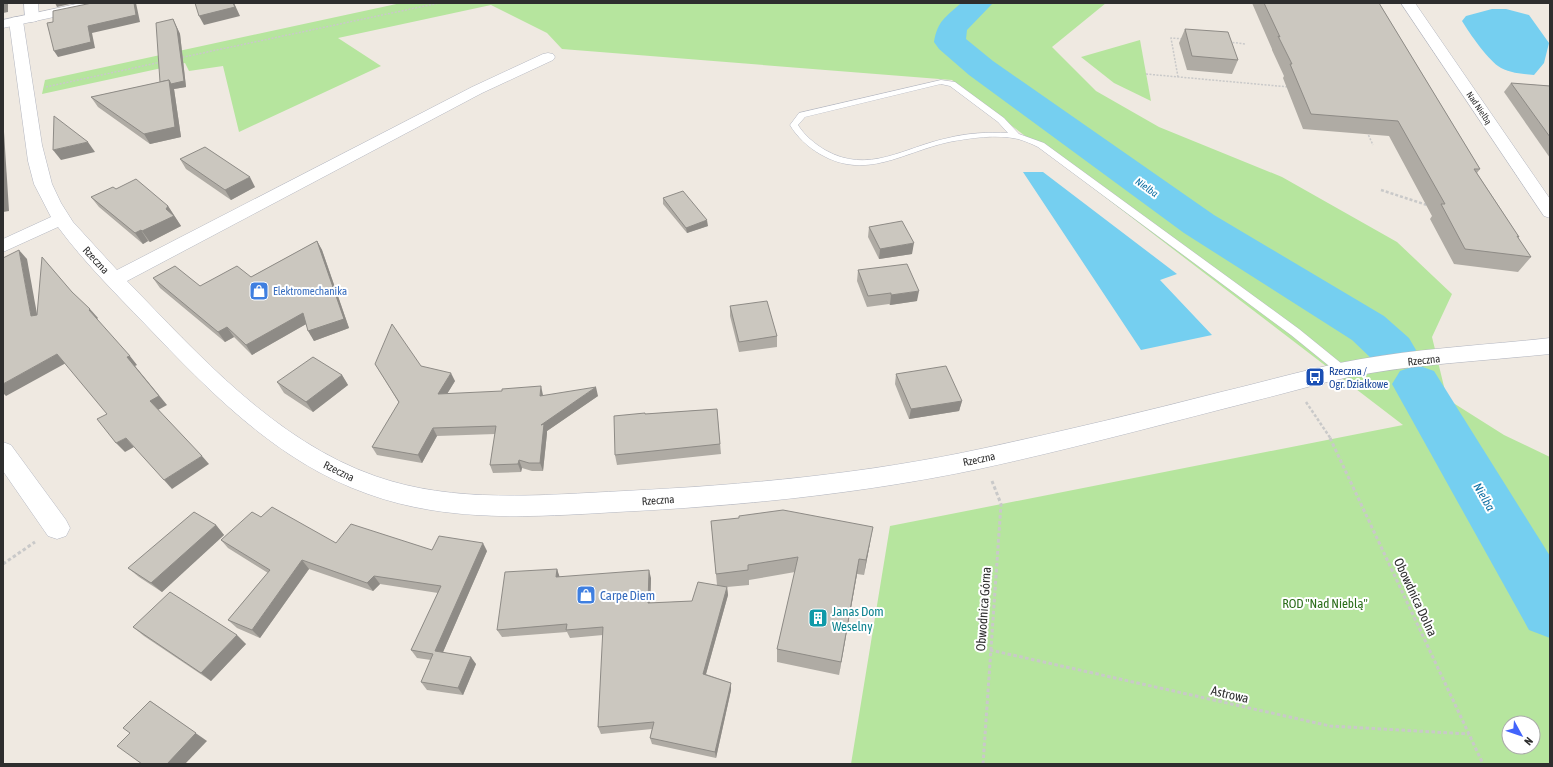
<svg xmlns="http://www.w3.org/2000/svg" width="1553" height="767" font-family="'Asap Condensed',sans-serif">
	<rect width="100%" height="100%" fill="#efe9e1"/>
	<g fill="#b6e59e" fill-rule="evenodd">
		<path d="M401,3H1106L1052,47L1096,91L1159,127L1282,177L1397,242L1452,294L1432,337L1447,399L1504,435L1550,457V764H851L890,526L1403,425L952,80L562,49L547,33L491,5L338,38L381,66L239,132L223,66L189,71L185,63L42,94L45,80ZM1509,723H1533V747H1509Z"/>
		<polygon points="1140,40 1151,101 1114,83 1081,57"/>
	</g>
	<g fill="#75cff0">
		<path d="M1492,9H1506L1529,15L1549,43L1544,63L1534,75C1522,74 1508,73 1498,66C1486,57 1470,34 1462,21L1466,16Z"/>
		<polygon points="1023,172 1043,172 1177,274 1160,280 1212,335 1141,350"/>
	</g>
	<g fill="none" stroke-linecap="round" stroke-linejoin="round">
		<g fill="#75cff0" fill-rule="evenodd">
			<path d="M961,3H993L967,30L966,39L993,61L1214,215L1384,316L1409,338L1416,350L1409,362L1392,367L1375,362L1352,340L1184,233L969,75L939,49L934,42C938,20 945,18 961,3Z"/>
			<polygon points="1417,365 1434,371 1550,556 1550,638 1529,630 1392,384 1400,371"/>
		</g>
		<g stroke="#b4b7c1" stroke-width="1">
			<path id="lane" d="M941,80L955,82L1004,118L1019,134L1044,143L1299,329L1347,368L1348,371L1347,374H1339L1291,335L1038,147C1032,144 1025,141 1018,139C997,134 970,138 949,142C903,152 866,181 820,154C808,147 797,137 790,125L799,113ZM941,84L950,86L998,122L1008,133C988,132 967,133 948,138C904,147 869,175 825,150C815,144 804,135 798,125L805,117Z"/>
		</g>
		<g stroke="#b4b7c1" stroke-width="1">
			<g id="street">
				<polygon points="24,3 38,3 39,18 37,21 32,22 27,21 25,18"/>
				<polygon points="1401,3 1415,3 1550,199 1550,218 1544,216"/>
				<path d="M16,17L21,18L23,21L42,145L52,184L61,203L73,222L117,270L472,87L543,54L548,53L553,54L555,57L553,60L482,93L127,281C199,355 275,441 375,476C454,504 542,495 624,491C745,485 866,474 985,448C1064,431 1143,412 1221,392C1268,381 1314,367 1361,359C1424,348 1487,345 1550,338V354C1483,361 1415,364 1349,377C1317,384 1286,393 1254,401C1163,424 1071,449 979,469C859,494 739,506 617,512C534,517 448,523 368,494C277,462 210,392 145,324C115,293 84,262 58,227L3,252V239L51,217L34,184L28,161L9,21L11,18Z"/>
				<polygon points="3,442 11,445 66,520 70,528 66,536 57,539 48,536 3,471"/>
			</g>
		</g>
		<g stroke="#b4b7c1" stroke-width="1">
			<polygon id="secondary" points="81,3 107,3 105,6 100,7 3,28 3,20"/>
		</g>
		<g stroke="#c9c9c9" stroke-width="1.5" stroke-dasharray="2 1.5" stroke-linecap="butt">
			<polyline points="1229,42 1245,44"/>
			<polyline points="179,58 439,3"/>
			<polyline points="1146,74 1289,87"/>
			<polyline points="1178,77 1171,38 1184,39"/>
			<polyline points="46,87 161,62"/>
			<polyline points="1367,132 1373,145"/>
		</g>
		<g stroke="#c9c9c9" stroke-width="2.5" stroke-dasharray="3 2" stroke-linecap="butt">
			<polyline points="1381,190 1430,206"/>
			<polyline points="1306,402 1331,439"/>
		</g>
		<g stroke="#c9c9c9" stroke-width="3" stroke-dasharray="3.5 2.5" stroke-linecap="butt">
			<polyline points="1330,438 1483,764"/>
			<polyline points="3,564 35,542"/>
			<polyline points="990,650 1330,726 1469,734"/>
			<polyline points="983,764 1001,504 992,481"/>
		</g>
		<use href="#lane" fill="#fff" fill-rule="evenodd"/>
		<use href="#street" fill="#fff" fill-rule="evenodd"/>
		<use href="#secondary" fill="#fff" fill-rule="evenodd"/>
	</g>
	<g fill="#afaba4">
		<polygon points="1252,3 1379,3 1480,169 1477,173 1519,237 1518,238 1531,257 1518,272 1454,264 1430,219 1432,216 1389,136 1303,129 1283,78 1284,76 1272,50 1272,49"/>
		<polygon points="173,19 180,34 186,87 174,89 181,137 150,144 98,107 91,97 160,82"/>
		<polygon points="1185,29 1238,60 1232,74 1187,70 1179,43"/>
		<polygon points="1511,83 1550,86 1550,158 1504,92"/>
		<polygon points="180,159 255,187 231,200 186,169"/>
		<polygon points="116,189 168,206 181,226 150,242 148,241 143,244 99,207 91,197"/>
		<polygon points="663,198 708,226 687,233 663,204"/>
		<polygon points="869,227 912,254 879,259 868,237"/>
		<polygon points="317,241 322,250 349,328 314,341 306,324 252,355 234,337 225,342 160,288 153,278 200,286 251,277"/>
		<polygon points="858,270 917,301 890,305 889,304 867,307 857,281"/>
		<polygon points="730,306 777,336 777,347 739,352 730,316"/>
		<polygon points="375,364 421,366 455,381 447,394 543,395 543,396 598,396 547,431 547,433 543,471 532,471 522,468 521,472 493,473 490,465 495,434 437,436 422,463 377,455 372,447 399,403 380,372"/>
		<polygon points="896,374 962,401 959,411 909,419 895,384"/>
		<polygon points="342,375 348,385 313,412 284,393 277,382"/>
		<polygon points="717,409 721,454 617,465 615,455 645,414"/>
		<polygon points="261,517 336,543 432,550 487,551 443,652 476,664 463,695 427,690 421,682 431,660 417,658 411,650 438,593 380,584 373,591 309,569 260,638 237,628 228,620 268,573 228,548 221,540"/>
		<polygon points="711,521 870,543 864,575 857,574 839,675 777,662 777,649 795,572 749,580 749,585 727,587 728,595 706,674 731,683 731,690 716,758 652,744 650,738 652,729 601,734 598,727 603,635 570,638 567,632 502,637 497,630 557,569 559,577 651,578 650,603 692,601 717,585"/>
		<polygon points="216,525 224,535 162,592 139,577 128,568"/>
		<polygon points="133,627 246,644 211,681 144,636"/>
	</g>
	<g fill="#8e8b86">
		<polygon points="4,3 8,3 8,12 3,13 3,7"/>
		<polygon points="55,3 74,3 57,7"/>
		<polygon points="134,3 136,3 140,22 92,33 95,48 58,57 54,51 88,26"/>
		<polygon points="233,3 234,3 240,16 204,25 199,16"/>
		<polygon points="173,19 180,34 186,87 174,89 181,137 150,144 144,134 169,80"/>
		<polygon points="3,131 4,132 9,211 3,212"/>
		<polygon points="88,142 95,152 61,160 53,150"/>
		<polygon points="250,177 255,187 231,200 225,190"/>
		<polygon points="168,206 181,226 150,242 142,231"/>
		<polygon points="707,220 708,226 687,233 686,228"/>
		<polygon points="141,230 148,241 143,244 135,233"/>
		<polygon points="317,241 322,250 349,328 314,341 308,331"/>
		<polygon points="914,243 912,254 879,259 880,249"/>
		<polygon points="19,250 27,259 39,325 31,316"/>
		<polygon points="919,291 917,301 890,305 891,295"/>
		<polygon points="90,309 98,318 97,319 89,310"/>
		<polygon points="303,313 308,323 252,355 246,345"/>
		<polygon points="227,327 234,337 225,342 218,332"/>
		<polygon points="57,354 66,363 6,396 3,393 3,384"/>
		<polygon points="130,356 137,365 135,366 167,405 158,410 150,401 127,357"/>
		<polygon points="451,373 455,381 442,402 438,394"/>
		<polygon points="342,375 348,385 313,412 306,402"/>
		<polygon points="541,386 543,395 543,405 540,396"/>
		<polygon points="596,387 598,396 547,431 547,433 543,471 540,463 541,425"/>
		<polygon points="962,401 959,411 909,419 911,409"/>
		<polygon points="433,428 437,436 422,463 418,455"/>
		<polygon points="126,438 134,447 125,452 116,443"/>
		<polygon points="202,456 209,464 172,489 164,480"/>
		<polygon points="519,460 522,468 521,472 518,464"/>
		<polygon points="216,525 224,535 162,592 151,583"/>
		<polygon points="873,527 864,575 866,560"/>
		<polygon points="483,543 487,551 440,659 435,651"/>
		<polygon points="859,559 857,574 839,675 841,662"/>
		<polygon points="302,560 309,569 260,638 252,630"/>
		<polygon points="557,569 560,578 556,577"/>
		<polygon points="649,570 651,578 650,611 648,603"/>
		<polygon points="374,576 380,584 373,591 367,583"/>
		<polygon points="727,587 728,595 704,681 703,674"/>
		<polygon points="237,635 246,644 211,681 201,673"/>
		<polygon points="471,657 476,664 463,695 458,688"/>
		<polygon points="731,683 731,690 716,758 715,752"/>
		<polygon points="150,701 207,741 185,764 167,764"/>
	</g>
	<g fill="#cbc7bf" stroke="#8e8b86">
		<rect x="3" y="3" width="1" height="4"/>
		<polygon points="92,3 134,3 136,15 88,26 91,42 54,51 47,23 53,22 53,11"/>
		<polygon points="195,3 233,3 235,7 199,16"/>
		<polygon points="1264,3 1379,3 1480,169 1474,169 1519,237 1517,236 1531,257 1465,249 1441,204 1445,204 1398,121 1311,114 1290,64 1292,64 1278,36 1280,37"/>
		<polygon points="173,19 177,29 184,81 171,84 169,80 160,82 156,23"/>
		<polygon points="1185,29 1228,32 1238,60 1192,56"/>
		<polygon points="169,80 175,127 144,134 91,97"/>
		<polygon points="1511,83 1550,86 1550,137"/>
		<polygon points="54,116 88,142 53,150"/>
		<polygon points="205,147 250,177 225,190 180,159"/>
		<polygon points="136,179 168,206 166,209 174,216 142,231 141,230 135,233 91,197 113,187 116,189"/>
		<polygon points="683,191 707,220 686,228 663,198"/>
		<polygon points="902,221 914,243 880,249 869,227"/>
		<polygon points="317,241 344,319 308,331 303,313 246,345 227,327 218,332 153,278 175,266 200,286 237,266 251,277"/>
		<polygon points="19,250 31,316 37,315 42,257 72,292 90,309 89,310 130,356 127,357 159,396 150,401 202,456 164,480 126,438 116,443 97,419 107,414 57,354 3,384 3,258"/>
		<polygon points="907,264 919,291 891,295 891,293 868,296 858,270"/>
		<polygon points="767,301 777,336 739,342 730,306"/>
		<polygon points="392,324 421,366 451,373 438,394 502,391 502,389 541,386 540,396 596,387 541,425 544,424 540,463 529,463 519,460 518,464 490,465 496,426 433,428 418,455 372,447 399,402 375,364"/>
		<polygon points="313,357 342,375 306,402 277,382"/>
		<polygon points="946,366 962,401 911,409 896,374"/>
		<polygon points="717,409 720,444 615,455 614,416 645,413 645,414"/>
		<polygon points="272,507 336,543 351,524 432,550 439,536 483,543 435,651 471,657 458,688 421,682 433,654 411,650 441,586 374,576 367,583 302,560 252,630 228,620 270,570 221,540 252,512 261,517"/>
		<polygon points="783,510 873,527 866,560 859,559 841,662 777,649 798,557 748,565 748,570 716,574 711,521 739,518 739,516"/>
		<polygon points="194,512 216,525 151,583 128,568"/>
		<polygon points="557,569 556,577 649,570 648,603 692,601 698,582 727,587 703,674 731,683 715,752 650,738 654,722 598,727 603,627 566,630 567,624 497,630 505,572"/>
		<polygon points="170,592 237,635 201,673 133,627"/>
		<polygon points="150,701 196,733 167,764 142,764 117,746 130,733 123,728"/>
	</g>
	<defs>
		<g id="shop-square" transform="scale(1)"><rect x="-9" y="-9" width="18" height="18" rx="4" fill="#3f7fe0" stroke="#fff"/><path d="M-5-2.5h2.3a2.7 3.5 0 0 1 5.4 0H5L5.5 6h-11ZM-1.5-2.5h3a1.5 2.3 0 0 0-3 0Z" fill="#fff"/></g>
		<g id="bus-square" transform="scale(1)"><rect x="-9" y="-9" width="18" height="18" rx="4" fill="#1a4fb4" stroke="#fff"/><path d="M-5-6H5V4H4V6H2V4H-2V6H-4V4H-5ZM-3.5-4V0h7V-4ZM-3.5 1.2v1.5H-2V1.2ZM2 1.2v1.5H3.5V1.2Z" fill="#fff"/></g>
		<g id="building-square" transform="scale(1)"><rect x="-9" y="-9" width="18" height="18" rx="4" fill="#0f9aa8" stroke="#fff"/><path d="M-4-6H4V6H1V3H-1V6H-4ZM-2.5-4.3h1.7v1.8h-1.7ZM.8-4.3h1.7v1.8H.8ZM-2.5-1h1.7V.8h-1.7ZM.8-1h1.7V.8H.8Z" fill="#fff"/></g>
	</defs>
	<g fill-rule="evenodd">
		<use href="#shop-square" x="259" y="291"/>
		<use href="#bus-square" x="1315" y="377"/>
		<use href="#shop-square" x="586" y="595"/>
		<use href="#building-square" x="818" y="618"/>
	</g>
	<g text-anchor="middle" stroke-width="4" stroke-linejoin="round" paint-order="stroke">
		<g font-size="9" fill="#2e2e2e" stroke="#fff">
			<text transform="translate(1479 108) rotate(56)" y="3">Nad Nielbą</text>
		</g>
		<g font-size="10" font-style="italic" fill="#0d6fa3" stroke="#fff">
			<text transform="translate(1147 187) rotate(36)" y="4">Nielba</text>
		</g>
		<g font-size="11" fill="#2e2e2e" stroke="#fff">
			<text transform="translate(96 260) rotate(47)" y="4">Rzeczna</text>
			<text transform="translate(1424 360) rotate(-6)" y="4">Rzeczna</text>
			<text transform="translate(979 459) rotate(-12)" y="4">Rzeczna</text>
			<text transform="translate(339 471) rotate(26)" y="4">Rzeczna</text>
			<text transform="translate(658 500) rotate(-4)" y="4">Rzeczna</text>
		</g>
		<g font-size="11" fill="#366cbe" stroke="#fff" text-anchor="start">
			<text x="273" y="295">Elektromechanika</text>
		</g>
		<g font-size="11" fill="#164399" stroke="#fff" text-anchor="start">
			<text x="1329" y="375">Rzeczna /<tspan x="1329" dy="13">Ogr. Działkowe</tspan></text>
		</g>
		<g font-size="12" font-style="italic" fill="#0d6fa3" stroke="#fff">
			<text transform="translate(1484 497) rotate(60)" y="4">Nielba</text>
		</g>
		<g font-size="13" fill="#366cbe" stroke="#fff" text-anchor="start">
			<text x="600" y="600">Carpe Diem</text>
		</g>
		<g font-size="13" fill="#2e2e2e" stroke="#fff">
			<text transform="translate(1416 597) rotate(65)" y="5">Obowdnica Dolna</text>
			<text transform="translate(983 609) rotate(-86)" y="5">Obwodnica Górna</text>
			<text transform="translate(1230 694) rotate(13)" y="5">Astrowa</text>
		</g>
		<g font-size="13" fill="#2c6e1b" stroke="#fff">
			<text x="1325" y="608">ROD "Nad Nieblą"</text>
		</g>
		<g font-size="13" fill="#0d838f" stroke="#fff" text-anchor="start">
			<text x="832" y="616">Janas Dom<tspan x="832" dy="15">Weselny</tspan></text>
		</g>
	</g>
	<rect width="1553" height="767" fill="none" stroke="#2e2e2e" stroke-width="8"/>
	<g transform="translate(1521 735) rotate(130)"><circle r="19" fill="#ffffff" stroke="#ababab"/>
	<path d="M0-3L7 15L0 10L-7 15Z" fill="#4264fb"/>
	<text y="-6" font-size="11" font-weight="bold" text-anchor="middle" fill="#2e2e2e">N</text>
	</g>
</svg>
